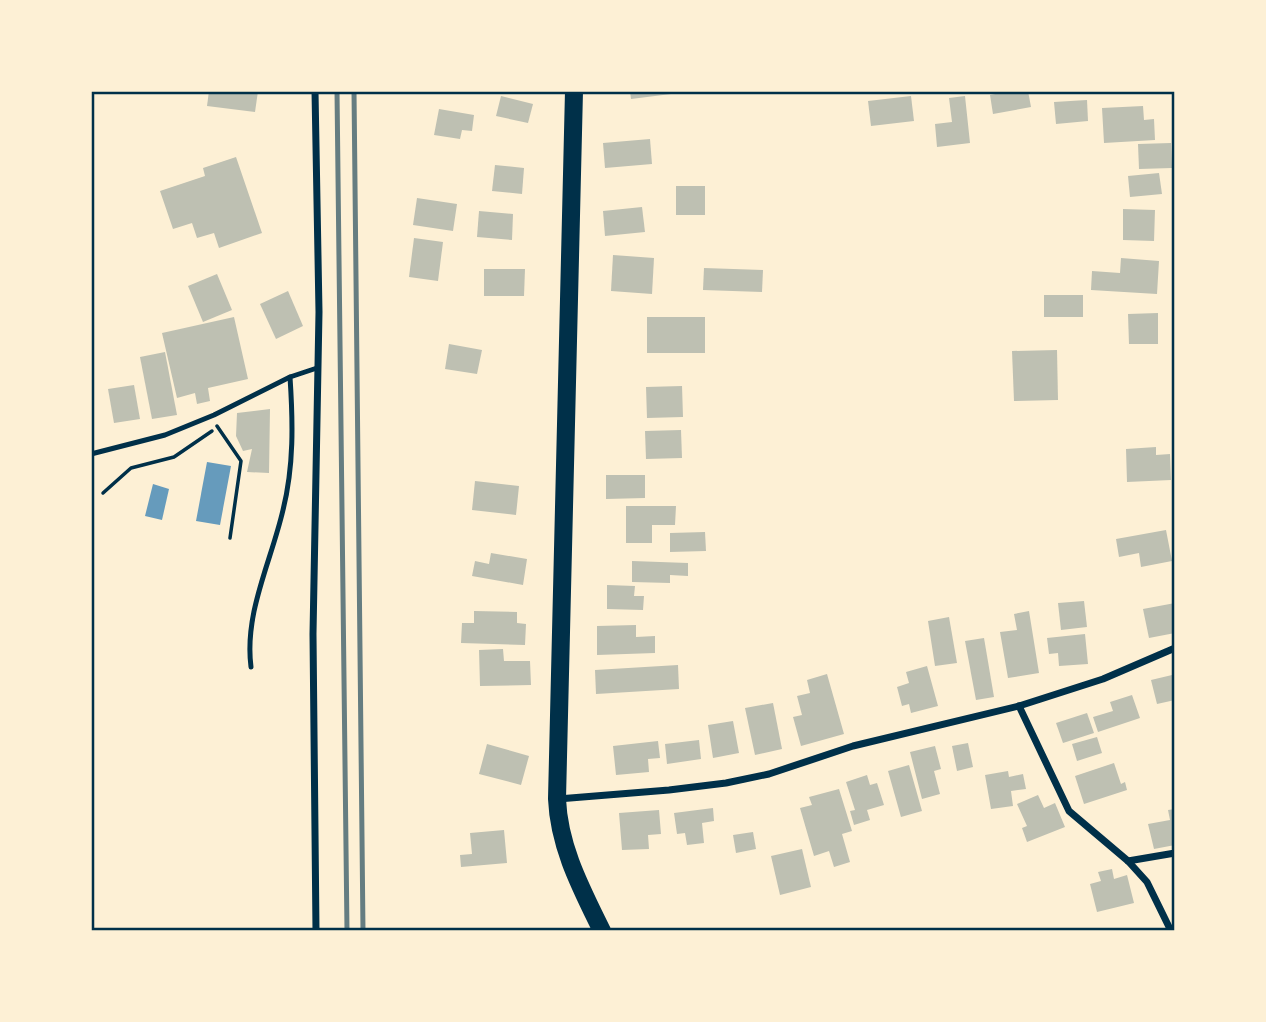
<svg xmlns="http://www.w3.org/2000/svg" width="1266" height="1022" font-family="'Crimson Pro',serif">
	<rect width="100%" height="100%" fill="#fdf0d5"/>
	<g fill="#669bbc">
		<polygon points="207,462 231,466 220,525 196,521"/>
		<polygon points="153,484 169,489 162,520 145,516"/>
	</g>
	<g fill="#bec0b2">
		<polygon points="209,91 258,91 255,112 207,106"/>
		<polygon points="630,91 679,91 679,93 631,99"/>
		<polygon points="1011,91 1028,91 1031,107 993,114 990,95"/>
		<polygon points="501,96 533,104 528,123 496,116"/>
		<polygon points="911,96 914,121 871,126 868,101"/>
		<polygon points="965,96 970,143 937,147 935,124 952,122 949,98"/>
		<polygon points="1087,100 1088,121 1056,124 1054,102"/>
		<polygon points="1143,106 1144,120 1154,119 1155,140 1104,143 1102,108"/>
		<polygon points="439,109 474,115 472,131 462,130 460,139 434,135"/>
		<polygon points="650,139 652,164 605,168 603,143"/>
		<polygon points="1171,143 1172,168 1139,169 1138,144"/>
		<polygon points="236,157 262,233 219,248 214,233 197,238 192,223 173,229 160,191 205,176 203,168"/>
		<polygon points="495,165 524,168 522,194 492,191"/>
		<polygon points="1159,173 1162,194 1130,197 1128,176"/>
		<rect x="676" y="186" width="29" height="29"/>
		<polygon points="417,198 457,204 453,231 413,225"/>
		<polygon points="642,207 645,232 605,236 603,211"/>
		<polygon points="1123,209 1155,210 1154,241 1123,240"/>
		<polygon points="479,211 513,214 512,240 477,237"/>
		<polygon points="414,238 443,242 438,281 409,277"/>
		<polygon points="613,255 654,258 652,294 611,291"/>
		<polygon points="1121,258 1159,261 1157,294 1091,290 1092,271 1120,273"/>
		<polygon points="704,268 763,270 762,292 703,290"/>
		<polygon points="484,269 525,269 524,296 484,296"/>
		<polygon points="217,274 232,310 203,322 188,286"/>
		<polygon points="288,291 303,326 276,339 260,304"/>
		<rect x="1044" y="295" width="39" height="22"/>
		<polygon points="1158,313 1158,344 1129,344 1128,314"/>
		<polygon points="234,317 248,379 208,388 210,401 197,404 195,393 177,398 162,333"/>
		<rect x="647" y="317" width="58" height="36"/>
		<polygon points="449,344 482,350 477,374 445,369"/>
		<polygon points="1057,350 1058,400 1014,401 1012,351"/>
		<polygon points="165,352 177,415 152,419 140,357"/>
		<polygon points="134,385 140,419 114,423 108,389"/>
		<polygon points="682,386 683,417 647,418 646,387"/>
		<polygon points="270,409 269,473 247,472 252,449 243,451 236,436 237,413"/>
		<polygon points="681,430 682,458 646,459 645,431"/>
		<polygon points="1156,447 1156,455 1170,454 1171,480 1127,482 1126,449"/>
		<polygon points="606,475 645,475 645,498 606,499"/>
		<polygon points="475,481 519,486 516,515 472,510"/>
		<polygon points="626,506 676,506 675,525 652,525 652,543 626,543"/>
		<polygon points="1166,530 1172,561 1141,567 1139,553 1119,557 1116,539"/>
		<polygon points="705,532 706,551 670,552 670,533"/>
		<polygon points="491,553 527,559 523,585 472,576 475,561 489,564"/>
		<polygon points="632,561 688,563 688,576 670,575 670,583 632,582"/>
		<polygon points="607,585 635,586 634,596 644,596 643,610 607,609"/>
		<polygon points="1084,601 1087,627 1061,630 1058,603"/>
		<polygon points="1175,603 1175,633 1149,638 1143,609"/>
		<polygon points="474,611 517,612 517,623 526,624 525,645 461,643 462,623 474,623"/>
		<polygon points="1029,611 1039,673 1008,678 1000,632 1017,630 1014,614"/>
		<polygon points="949,617 957,663 935,666 928,621"/>
		<polygon points="636,625 636,637 655,636 655,653 597,655 597,626"/>
		<polygon points="1085,634 1088,664 1059,666 1058,653 1049,654 1047,638"/>
		<polygon points="984,638 994,697 976,700 965,641"/>
		<polygon points="503,649 504,661 530,661 531,685 480,686 479,650"/>
		<polygon points="678,665 679,689 596,694 595,670"/>
		<polygon points="927,666 938,706 911,713 909,704 902,706 897,687 909,683 906,672"/>
		<polygon points="827,674 844,734 801,746 793,717 802,715 797,696 810,693 807,680"/>
		<polygon points="1172,675 1175,700 1157,704 1151,680"/>
		<polygon points="1132,695 1140,718 1098,732 1093,717 1113,711 1110,702"/>
		<polygon points="773,703 782,749 755,755 745,708"/>
		<polygon points="1087,713 1094,733 1063,743 1056,723"/>
		<polygon points="733,721 739,753 713,758 708,725"/>
		<polygon points="1097,737 1102,753 1077,761 1072,744"/>
		<polygon points="699,740 701,759 667,764 665,744"/>
		<polygon points="658,741 660,758 648,759 649,772 616,775 613,746"/>
		<polygon points="968,743 973,767 957,771 952,746"/>
		<polygon points="487,744 529,756 521,785 479,774"/>
		<polygon points="935,746 941,769 934,771 940,794 922,799 910,752"/>
		<polygon points="1114,763 1121,784 1125,782 1127,790 1084,804 1075,776"/>
		<polygon points="909,765 922,811 901,817 888,771"/>
		<polygon points="1008,771 1009,777 1023,774 1026,789 1011,791 1013,806 991,809 985,775"/>
		<polygon points="867,775 870,785 877,783 884,805 867,810 870,820 854,825 850,811 855,810 846,782"/>
		<polygon points="839,789 852,831 842,834 850,862 834,867 829,851 814,856 800,808 812,805 809,797"/>
		<polygon points="1038,795 1044,808 1055,803 1065,827 1027,842 1022,828 1027,826 1017,804"/>
		<polygon points="713,808 714,821 702,823 704,843 687,845 685,833 677,834 674,813"/>
		<polygon points="1175,809 1175,845 1154,849 1148,824 1170,820 1168,810"/>
		<polygon points="659,810 661,834 648,835 649,849 622,850 619,813"/>
		<polygon points="504,830 507,863 461,867 460,855 472,854 470,833"/>
		<polygon points="753,832 756,849 736,853 733,835"/>
		<polygon points="802,849 811,887 780,895 771,856"/>
		<polygon points="1112,869 1114,879 1127,875 1134,903 1097,912 1090,884 1101,881 1098,872"/>
	</g>
	<g fill="none" stroke-linecap="round" stroke-linejoin="round">
		<g stroke="#003049" stroke-width="3.5">
			<polyline points="217,426 241,461 230,538"/>
			<polyline points="103,493 131,468 174,457 212,431"/>
		</g>
		<g stroke="#003049" stroke-width="5">
			<polyline points="91,454 165,435 214,415 290,377"/>
			<path d="M251,667C244,613 271,562 283,510C294,466 293,422 290,377L317,368"/>
		</g>
		<g stroke="#003049" stroke-width="7">
			<polyline points="315,91 319,312 313,634 316,931"/>
			<polyline points="1019,706 1069,811 1128,861 1147,882 1171,931"/>
			<polyline points="558,799 669,790 726,783 769,774 853,746 1019,706 1103,679 1175,648"/>
			<polyline points="1128,861 1175,853"/>
		</g>
		<path stroke="#003049" stroke-width="18" d="M574,91L557,799C559,847 581,888 602,931"/>
		<g stroke="#657d81" stroke-width="5">
			<polyline points="337,91 347,931"/>
			<polyline points="354,91 363,931"/>
		</g>
	</g>
	<rect width="1266" height="1022" fill="none" stroke="#fdf0d5" stroke-width="186"/>
	<rect x="93" y="93" width="1080" height="836" fill="none" stroke="#003049" stroke-width="2.5"/>
</svg>
